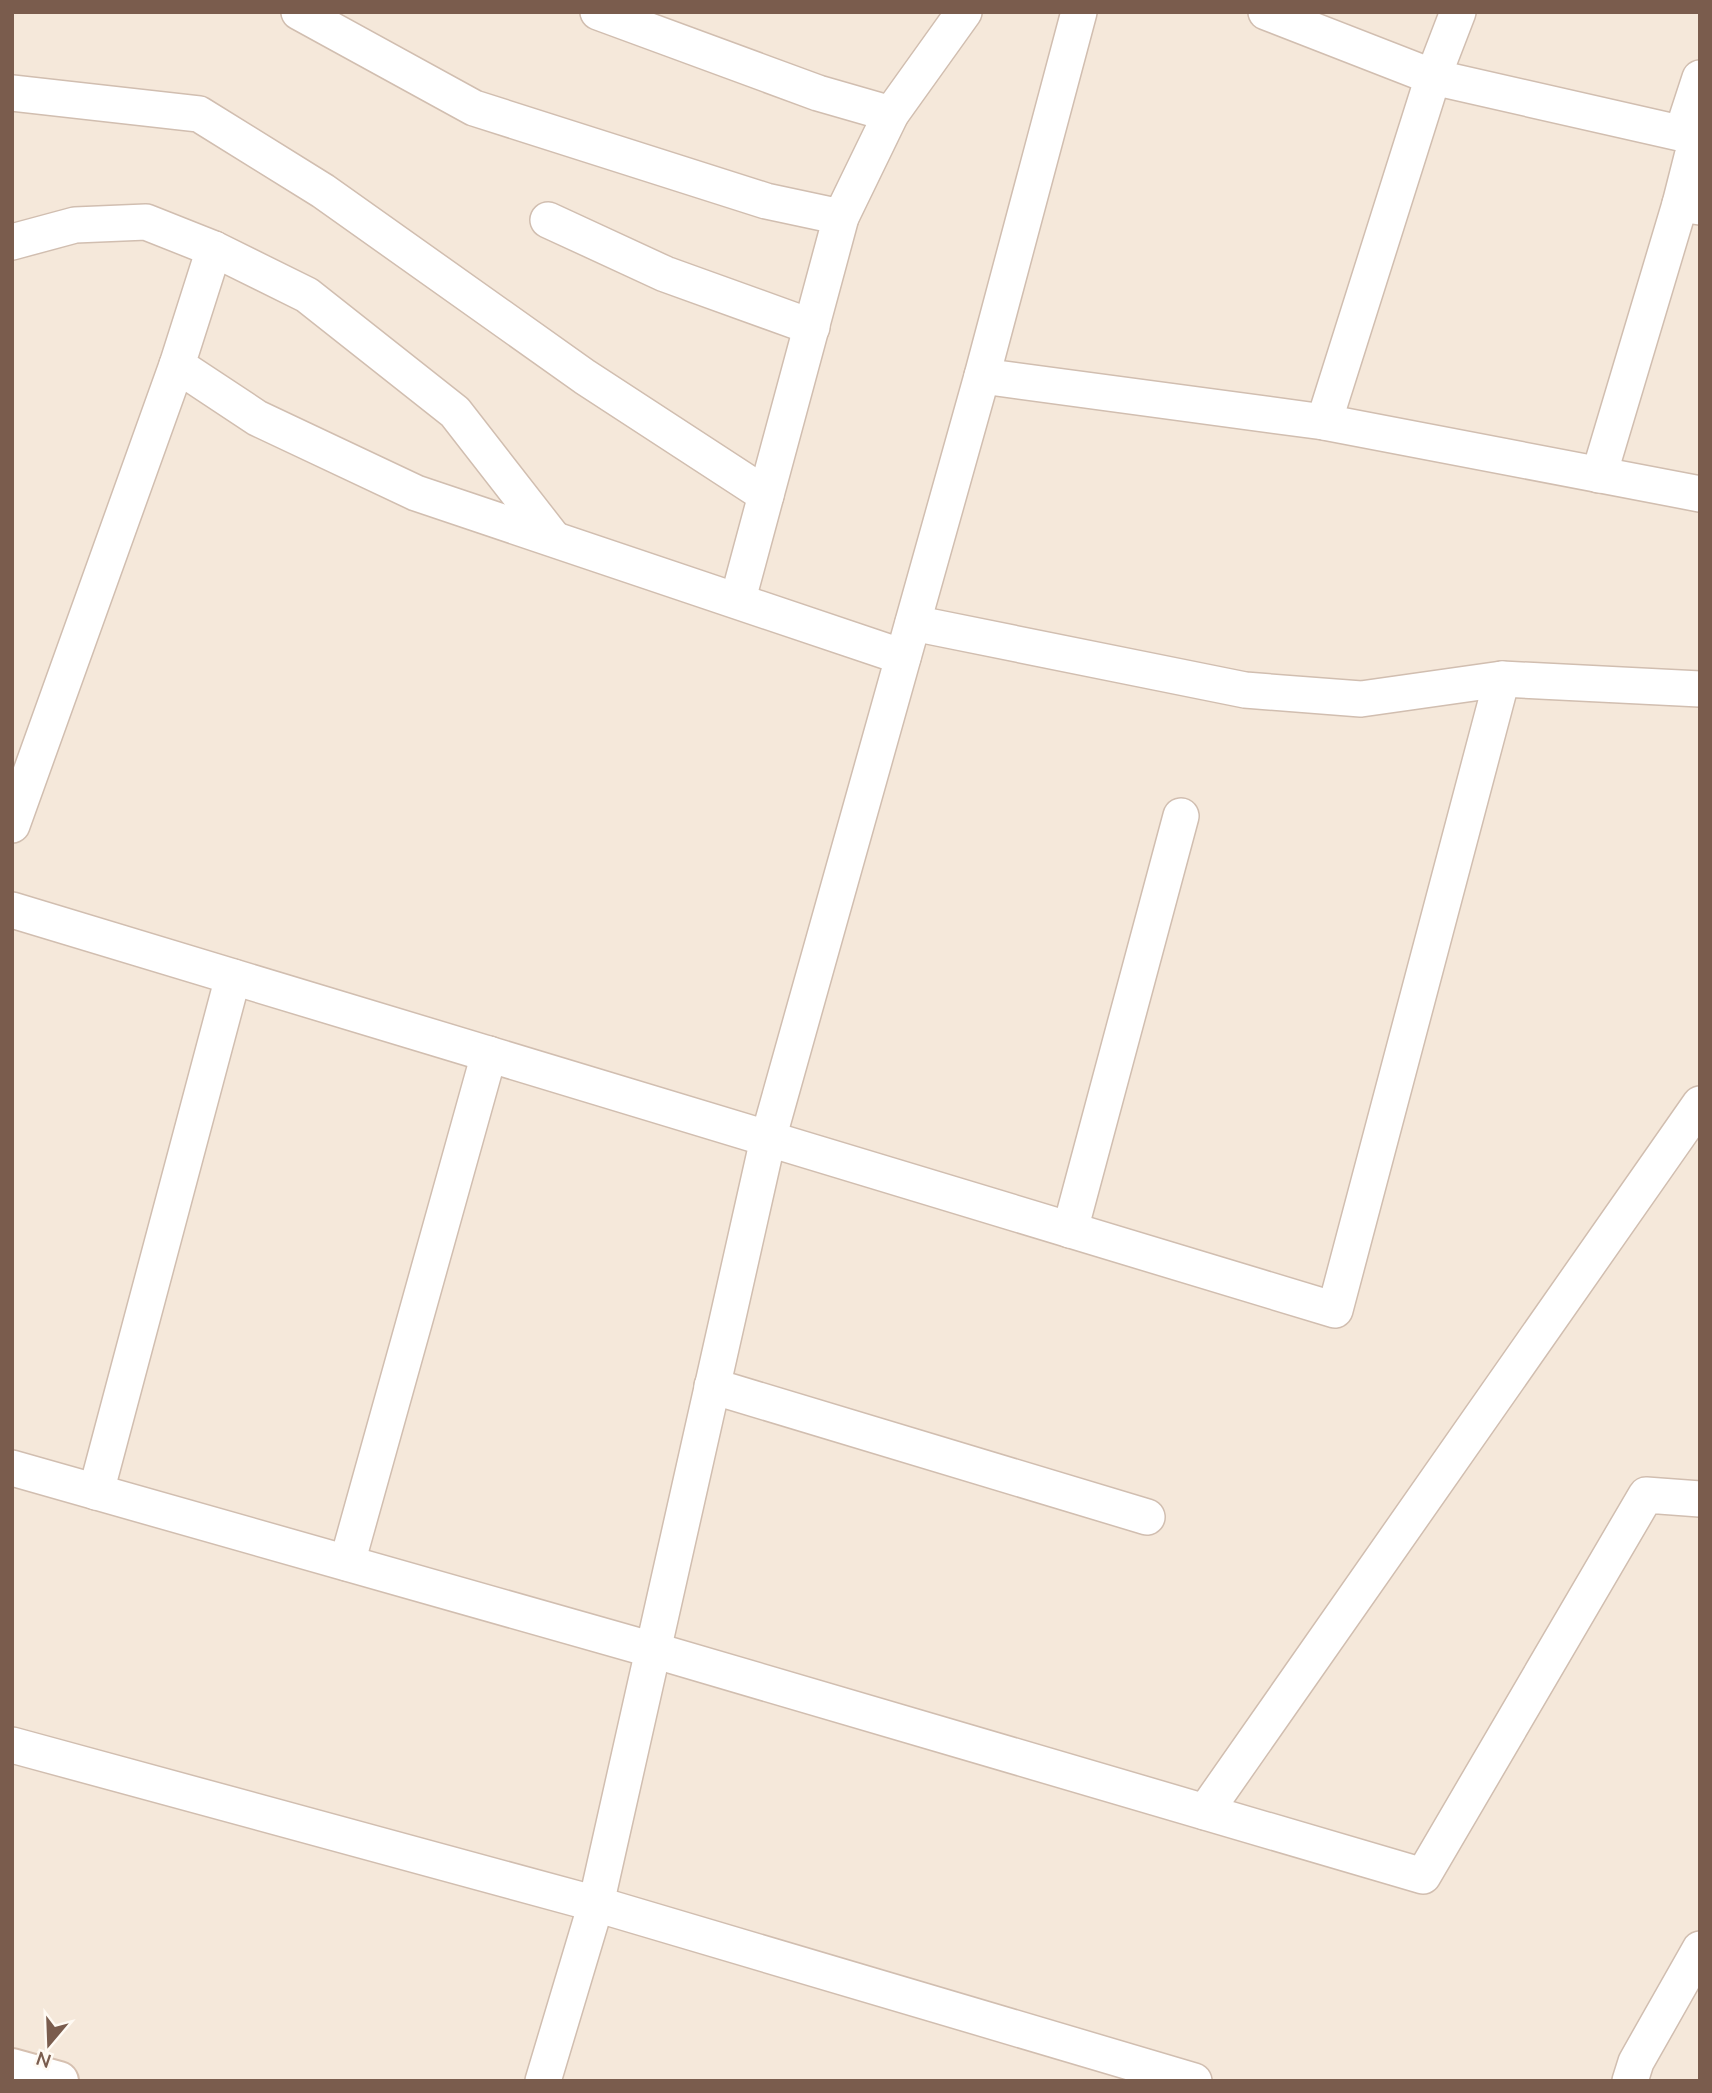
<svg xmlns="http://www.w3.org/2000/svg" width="1712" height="2093" font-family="'Nunito Sans',sans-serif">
	<rect width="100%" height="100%" fill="#fdf6ec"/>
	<rect fill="#f5e8da" x="12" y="12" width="1688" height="2069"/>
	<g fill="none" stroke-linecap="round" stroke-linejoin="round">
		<g stroke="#d1beb0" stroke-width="38">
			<g id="street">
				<polyline points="299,12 474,108 766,201 841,217"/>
				<polyline points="598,12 818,93 891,114"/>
				<polyline points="1266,12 1433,77 1697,137 1680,204 1700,207"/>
				<polyline points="12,93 199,114 323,191 585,377 766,495"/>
				<polyline points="1682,133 1700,78"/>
				<polyline points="548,220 665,274 812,327"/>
				<polyline points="12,242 75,225 146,222 214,249 307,295 455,412 553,538"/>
				<polyline points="214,249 177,365 257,418 416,493 903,657"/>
				<polyline points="982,376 1324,422 1700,494"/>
				<polyline points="1324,422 1433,77 1458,12"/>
				<polyline points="1599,475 1680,204"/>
				<polyline points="738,599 841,217 891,114 964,12"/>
				<polyline points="913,623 1245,690 1361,699 1502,679 1700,689"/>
				<polyline points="12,825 177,365"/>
				<polyline points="12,910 1335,1310 1502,679"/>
				<polyline points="1070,1230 1181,816"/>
				<polyline points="712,1386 1147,1517"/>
				<polyline points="12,1468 653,1650 1423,1876 1646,1495 1700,1499"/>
				<polyline points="96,1492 233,977"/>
				<polyline points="347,1563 489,1054"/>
				<polyline points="12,1745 596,1904 1194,2081"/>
				<polyline points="1205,1812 1700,1104"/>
				<polyline points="543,2081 596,1904 768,1139 982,376 1079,12"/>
				<polyline points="1630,2081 1636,2062 1700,1949"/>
			</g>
		</g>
		<g stroke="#d6c0b0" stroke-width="42">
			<polyline id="secondary" points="12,2068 59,2081"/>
		</g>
		<use href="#street" stroke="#fff" stroke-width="35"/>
		<use href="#secondary" stroke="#fff" stroke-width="38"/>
	</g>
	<rect width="1712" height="2093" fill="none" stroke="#7a5c4d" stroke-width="28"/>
	<g transform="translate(49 2044) rotate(199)" stroke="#fffaf3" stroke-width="5" paint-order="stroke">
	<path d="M0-5L12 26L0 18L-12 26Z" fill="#7a5c4d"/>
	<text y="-10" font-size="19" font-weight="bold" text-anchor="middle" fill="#7a5c4d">N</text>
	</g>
</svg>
